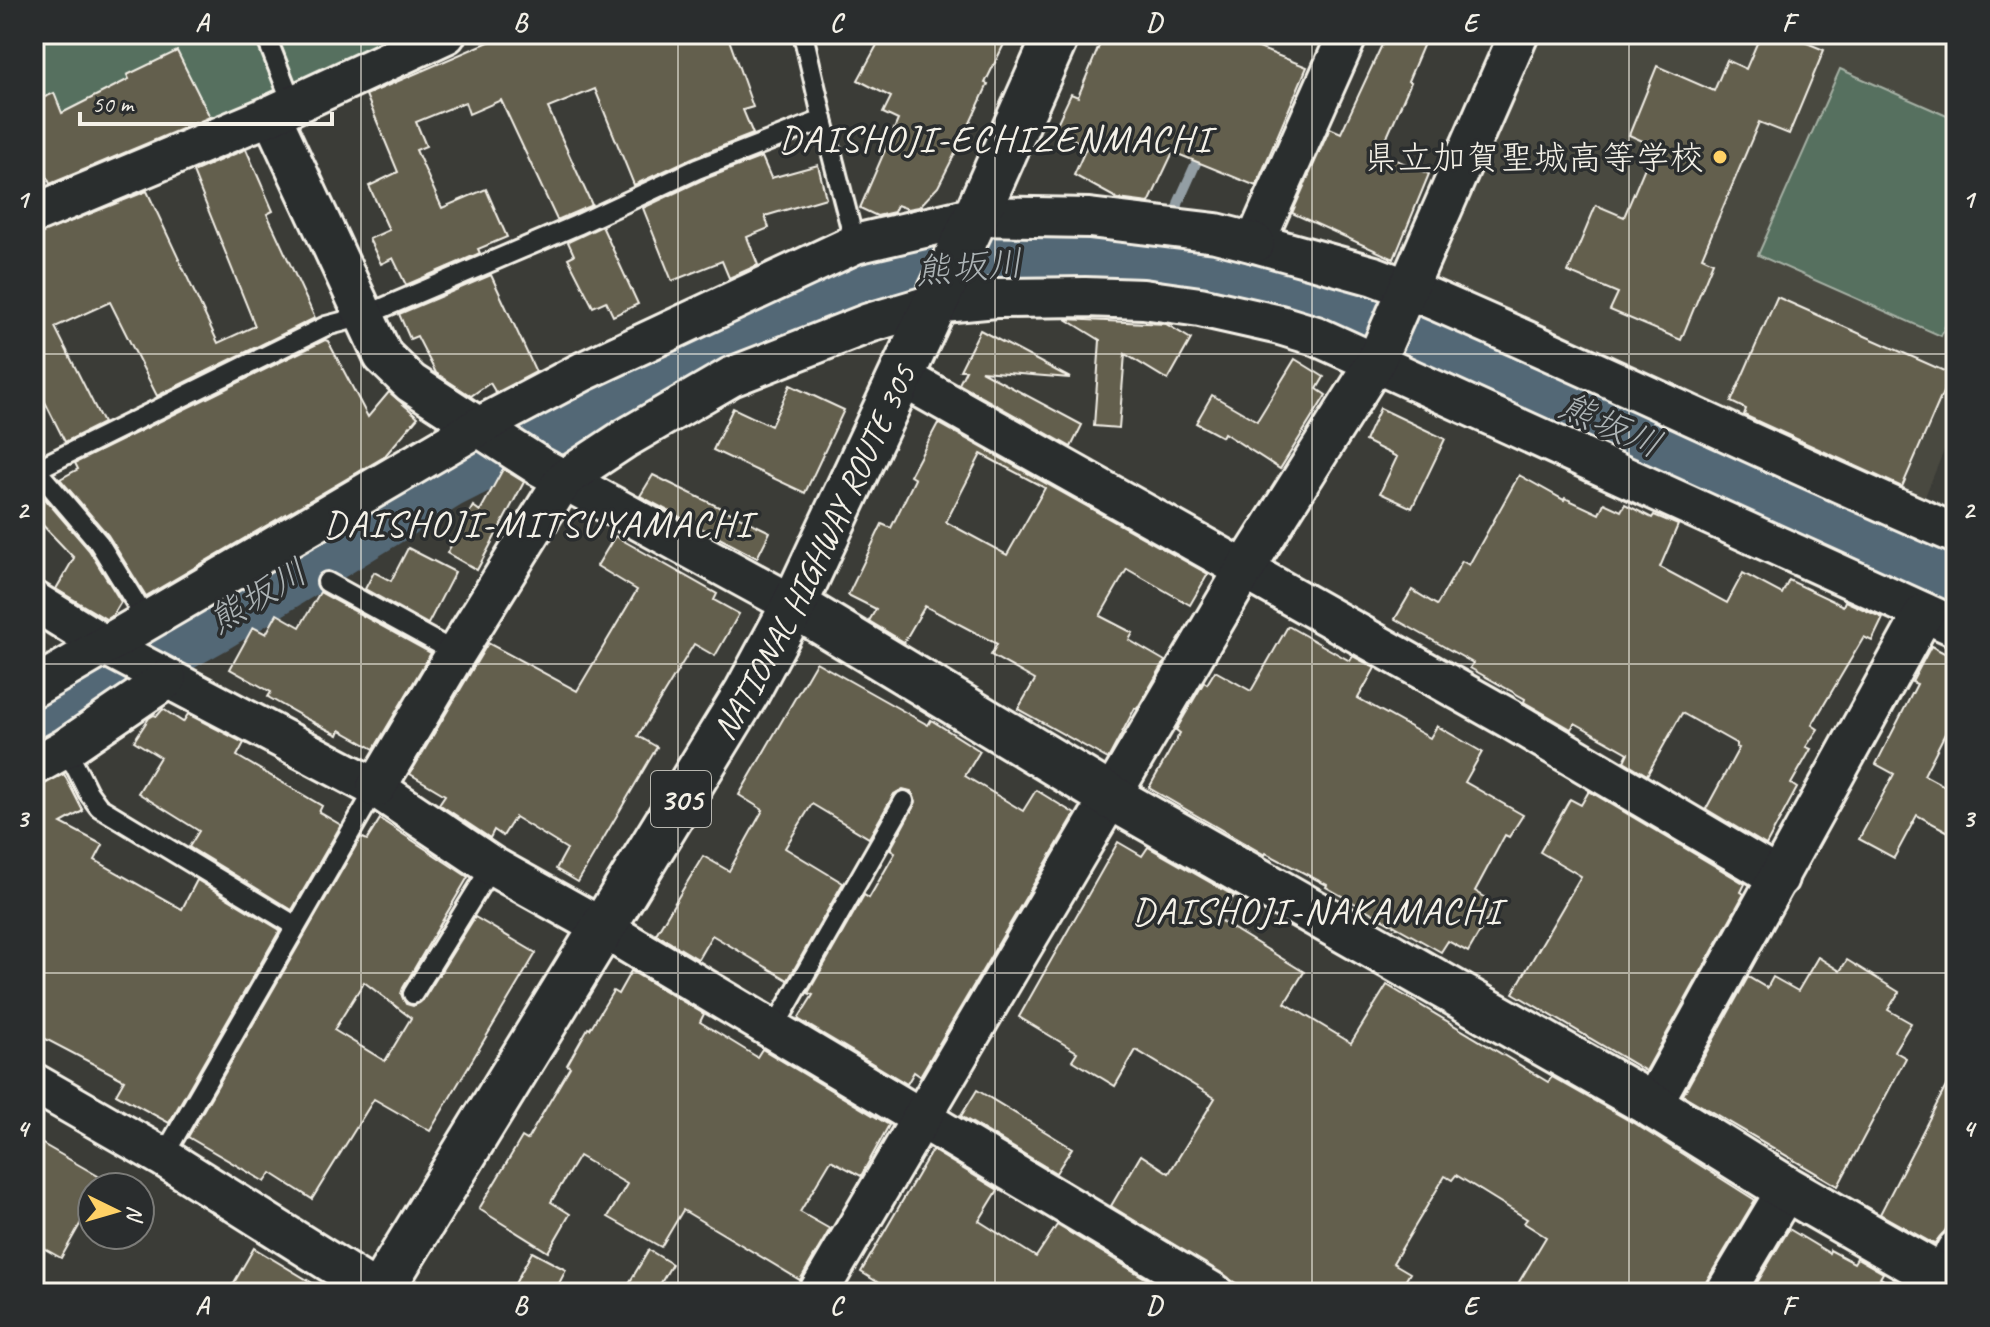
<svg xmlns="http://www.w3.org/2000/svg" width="1990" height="1327" font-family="Caveat,'Klee One',sans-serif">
	<rect width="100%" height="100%" fill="#3b3c37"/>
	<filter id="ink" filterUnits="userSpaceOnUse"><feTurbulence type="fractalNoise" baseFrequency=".0125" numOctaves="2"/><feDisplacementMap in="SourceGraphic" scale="16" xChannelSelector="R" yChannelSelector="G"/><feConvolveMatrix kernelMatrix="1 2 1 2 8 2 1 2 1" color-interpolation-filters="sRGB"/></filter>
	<g filter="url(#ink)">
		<polygon fill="#4a4941" points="1539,34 1956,34 1956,421 1919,511 1429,281"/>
		<g fill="#56705f" stroke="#a5b0a4" stroke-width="2">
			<polygon points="34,34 415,34 261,103 34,166"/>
			<polygon points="1840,69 1956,120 1956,301 1941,336 1758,255"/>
		</g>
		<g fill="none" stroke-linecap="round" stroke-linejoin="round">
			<g stroke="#939ea4" stroke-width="10">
				<polyline points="1247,54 1255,34"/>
				<polyline points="1161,271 1179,201 1201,152"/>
			</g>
			<polyline stroke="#536776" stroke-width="60" points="34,723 215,622 447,479 760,321 847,286 933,263 1077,258 1223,280 1339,303 1956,576"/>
		</g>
		<g fill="#645e4d" stroke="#f4f1e8" stroke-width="2" fill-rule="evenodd">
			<polygon points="507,34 727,34 753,107 743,110 753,134 692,158 634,185 595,89 548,108 592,205 557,220 501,100 469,114 465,102 416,122 426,146 416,150 442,208 486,189 507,237 478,249 480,253 406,285 393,258 381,264 369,239 389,230 369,186 398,172 366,95"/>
			<polygon points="883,34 1009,34 985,83 988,84 965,134 938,187 919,207 908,209 897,205 894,212 877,216 860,208 898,120 883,113 891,97 858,80"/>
			<polygon points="1104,34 1250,34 1246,43 1307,67 1256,186 1173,152 1149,203 1118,199 1074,175 1087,146 1054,130 1071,94 1078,97"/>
			<polygon points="1387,34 1428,34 1408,81 1411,82 1380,153 1429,174 1394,259 1292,213 1330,128 1341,133"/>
			<polygon points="1761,34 1785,34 1824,50 1789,134 1759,122 1702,257 1713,262 1681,340 1610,310 1618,293 1568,272 1596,205 1624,217 1654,146 1629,135 1657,66 1714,91 1727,60 1746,69"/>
			<polygon points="177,51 210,117 50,184 46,174 34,179 34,102 54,93 62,113 129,79 127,75"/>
			<polygon points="246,149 273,211 267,214 315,318 157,396 110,302 55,327 103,423 65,442 34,380 34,236 147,191 218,343 255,326 193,172"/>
			<polygon points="762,157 771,178 818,165 826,198 765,216 769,228 747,237 758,265 729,278 722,261 672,281 643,208 702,180"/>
			<polygon points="602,226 638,304 613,316 606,301 593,307 568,258 574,255 568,242"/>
			<polygon points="491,275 536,372 496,393 490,383 471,396 436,373 417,336 410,339 399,314"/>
			<polygon points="1777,297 1951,374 1902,487 1744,415 1746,409 1731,402"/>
			<polygon points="1066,319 1166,324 1191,339 1168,380 1125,354 1119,428 1094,426 1100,340"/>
			<polygon points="980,330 1070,378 981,371 1082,425 1071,447 959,384 966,370 960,370"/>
			<polygon points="325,340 328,341 368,417 389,392 418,417 384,457 146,596 108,535 60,479 78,469 75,463"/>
			<polygon points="1295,359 1324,377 1317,389 1326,395 1280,469 1224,433 1222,437 1196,423 1212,395 1257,421"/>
			<polygon points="790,385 844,410 805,493 713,450 733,408 771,426"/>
			<polygon points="1380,408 1445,439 1412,508 1380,493 1397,457 1365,441"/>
			<path d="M938,423L1208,574L1190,605L1127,569L1100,616L1133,633L1129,640L1165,661L1137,709L1135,708L1108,759L1018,709L1035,680L991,655L997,644L925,606L904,642L869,621L876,609L848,595L882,524L891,528L915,479L910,476ZM981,454L1045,488L1007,555L946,522Z"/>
			<polygon points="503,469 524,482 477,570 447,553 473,506 480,511"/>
			<polygon points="653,475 770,532 757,558 640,496"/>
			<polygon points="1519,475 1564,500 1565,498 1599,514 1604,503 1621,511 1625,504 1652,518 1654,515 1678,525 1660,567 1727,603 1743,573 1782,594 1789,580 1843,606 1845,601 1883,618 1872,641 1864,637 1812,725 1818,729 1806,747 1811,749 1791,784 1797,788 1766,845 1706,809 1739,748 1736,747 1737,744 1682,713 1647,775 1624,761 1628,753 1575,723 1571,729 1524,702 1525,699 1470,668 1473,663 1395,619 1412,590 1437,605 1462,561 1469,565"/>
			<polygon points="39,492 89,550 121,602 113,615 106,619 56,589 74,558 34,516 34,495"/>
			<polygon points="615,536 717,594 714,600 739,614 715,656 694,644 638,736 657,747 578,882 556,869 567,849 515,817 503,836 494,830 490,838 439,804 445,795 410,774 488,643 577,691 637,590 597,566"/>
			<polygon points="408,548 455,572 428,624 365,589 374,572 391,581"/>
			<polygon points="320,592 431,653 374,749 340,730 338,735 307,719 268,697 271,692 230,669 253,627 266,634 277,614 300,627"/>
			<polygon points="1288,626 1350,661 1353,656 1375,668 1358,698 1430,738 1437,726 1482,752 1465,782 1523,815 1509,837 1505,835 1475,891 1496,904 1468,952 1448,941 1441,952 1326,887 1327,885 1266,853 1265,855 1149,788 1180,733 1176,730 1204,682 1207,684 1215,671 1251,691"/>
			<polygon points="1931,646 1956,659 1956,712 1924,775 1956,792 1956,836 1917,815 1894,858 1859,839 1894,774 1876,764 1917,684 1912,682"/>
			<polygon points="816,662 928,725 931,720 980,751 965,776 1023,811 1036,790 1075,814 920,1076 914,1072 907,1084 798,1019 813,995 808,993 864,895 869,898 895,853 890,850 916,802 911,791 903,789 894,794 869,838 812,804 785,848 843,883 788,980 712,935 698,959 656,934 703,856 729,871 763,810 739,795"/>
			<polygon points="163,709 183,722 188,714 244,743 237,756 322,806 319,812 341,825 292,910 189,847 199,831 138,793 160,757 134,741 149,718 154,715 157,716"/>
			<polygon points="64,774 83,811 61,823 103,845 95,860 182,909 197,880 280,930 169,1123 116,1094 124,1080 34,1033 34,788"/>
			<polygon points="1589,791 1745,884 1741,892 1744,894 1646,1071 1513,993 1581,876 1540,852 1570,799 1581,805"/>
			<path d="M380,819L468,877L403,988L401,994L406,1004L413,1006L423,1000L475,917L536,953L430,1131L374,1099L312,1199L271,1173L265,1182L188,1137L361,837L367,840ZM364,982L411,1018L385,1061L334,1030Z"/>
			<polygon points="1118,842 1142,856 1148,847 1234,896 1219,920 1304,972 1285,1003 1351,1043 1387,985 1548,1082 1552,1077 1635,1124 1755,1200 1706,1282 1703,1293 1538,1293 1519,1282 1546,1237 1524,1223 1527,1219 1456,1175 1452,1180 1445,1176 1393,1263 1410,1273 1398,1293 1252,1293 1111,1206 1141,1155 1169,1173 1215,1098 1136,1050 1115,1086 1072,1060 1077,1052 1019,1017"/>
			<polygon points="1818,957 1840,971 1847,960 1899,992 1888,1010 1911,1023 1894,1051 1906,1058 1838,1186 1683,1095 1748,977 1767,988 1773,977 1798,991"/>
			<polygon points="631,971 704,1014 700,1022 757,1057 762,1049 889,1125 861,1176 831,1160 800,1212 830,1229 800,1280 683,1210 661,1247 608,1217 627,1184 579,1156 551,1202 570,1214 548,1252 479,1209 522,1137 527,1140 570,1067 567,1065 588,1028 590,1029 613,991 618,994"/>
			<polygon points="1956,1067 1956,1209 1945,1231 1934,1244 1880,1214"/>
			<polygon points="977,1090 1072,1148 1056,1173 961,1116"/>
			<polygon points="34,1139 105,1180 101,1187 92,1187 92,1203 61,1258 34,1243"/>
			<polygon points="932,1150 998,1190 979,1221 1036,1257 1057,1225 1150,1281 1143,1293 895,1293 861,1272"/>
			<polygon points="1789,1229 1829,1253 1830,1250 1854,1263 1857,1258 1883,1273 1880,1278 1908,1293 1751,1293"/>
			<polygon points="254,1248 329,1293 228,1293"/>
			<polygon points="649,1250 672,1264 655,1293 623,1293"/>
			<polygon points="532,1252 566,1270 554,1293 510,1293"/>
		</g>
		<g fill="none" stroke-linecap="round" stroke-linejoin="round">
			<g stroke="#f4f1e8" stroke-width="24">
				<g id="service">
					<polyline points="265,34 293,105"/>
					<polyline points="823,120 855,244"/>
					<polyline points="34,467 99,543 147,621"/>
					<polyline points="37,469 326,326 364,316 577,225 697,169 823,120 803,34"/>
					<polyline points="327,582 456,653"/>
					<polyline points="66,748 88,792 99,807 296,926"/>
					<polyline points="413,994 492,866"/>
					<polyline points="773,1030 904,801"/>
					<polyline points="163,1157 376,788"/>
				</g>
			</g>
			<g stroke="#f4f1e8" stroke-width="44">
				<g id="minor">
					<path d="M1348,34L1255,243L1374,276L1408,289C1592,367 1772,455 1956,534"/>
					<polyline points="271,115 383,356 411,383 539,466 794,605"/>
					<polyline points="34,214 271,115 446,34"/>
					<polyline points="900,376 1510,719 1779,878"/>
					<polyline points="34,601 106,646 376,788 492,866 601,927 1214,1293"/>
					<polyline points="34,687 480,426 584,371 855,244 976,216 1089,218 1216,233 1255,243"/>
					<polyline points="34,766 66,748 167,679"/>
					<polyline points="376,788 456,653 564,479 626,438 731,377 869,323 933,304 996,298 1085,297 1143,299 1200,307 1280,325 1316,336 1956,627"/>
					<polyline points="34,1083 163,1157 379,1293"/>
					<polyline points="1652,1105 1924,613"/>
					<polyline points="1942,1279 1956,1250"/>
					<polyline points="818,1293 1245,569 1375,363 1519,34"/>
					<polyline points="1725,1293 1787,1189"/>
				</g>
			</g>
			<g stroke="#f4f1e8" stroke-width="50">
				<polyline id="tertiary" points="794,605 1111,797 1652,1105 1787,1189 1956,1286"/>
			</g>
			<g stroke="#f4f1e8" stroke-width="50">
				<g id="trunk">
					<path id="s1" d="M379,1293L747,692L794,605L976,216L1057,34"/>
				</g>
			</g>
			<use href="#service" stroke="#2a2d2e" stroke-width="18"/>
			<use href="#minor" stroke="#2a2d2e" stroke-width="38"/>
			<use href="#tertiary" stroke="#2a2d2e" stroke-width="44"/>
			<use href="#trunk" stroke="#2a2d2e" stroke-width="44"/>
		</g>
	</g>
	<path fill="none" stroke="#f4f1e8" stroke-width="2" stroke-opacity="0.55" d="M361,34V1293M678,34V1293M995,34V1293M1312,34V1293M1629,34V1293M34,354H1956M34,664H1956M34,973H1956"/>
	<circle fill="#ffd166" stroke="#2a2d2e" stroke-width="3" cx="1720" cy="157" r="8"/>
	<g text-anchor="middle" stroke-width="7" stroke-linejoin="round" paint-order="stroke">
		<rect fill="#2a2d2e" stroke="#b7b6b0" stroke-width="2" x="651" y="771" width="60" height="56" rx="6"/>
		<g font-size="32" font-weight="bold" fill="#f4f1e8">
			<text x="681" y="810">305</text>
		</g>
		<g font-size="34" fill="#f4f1e8" stroke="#2a2d2e" text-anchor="end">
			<text x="1704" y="169">県立加賀聖城高等学校</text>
		</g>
		<g font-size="34" fill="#f4f1e8" stroke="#2a2d2e">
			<text dy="12" stroke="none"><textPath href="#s1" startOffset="860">NATIONAL HIGHWAY ROUTE 305</textPath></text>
		</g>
		<g font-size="36" font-style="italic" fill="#acb3b5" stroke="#2a2d2e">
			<text transform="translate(969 266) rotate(-5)" y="13">熊坂川</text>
			<text transform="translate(1611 424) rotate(24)" y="13">熊坂川</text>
			<text transform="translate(257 595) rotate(-31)" y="13">熊坂川</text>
		</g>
		<g font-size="38" letter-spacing="2" fill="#f4f1e8" stroke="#2a2d2e">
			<text x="995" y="151">DAISHOJI-ECHIZENMACHI</text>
			<text x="538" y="536">DAISHOJI-MITSUYAMACHI</text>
			<text x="1317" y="923">DAISHOJI-NAKAMACHI</text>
		</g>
	</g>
	<rect width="1990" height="1327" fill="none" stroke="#2a2d2e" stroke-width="88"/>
	<g transform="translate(116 1211) rotate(95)"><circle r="38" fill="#2a2d2e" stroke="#7b7b78" stroke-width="2"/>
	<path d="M0-6L14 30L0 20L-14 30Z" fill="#ffd166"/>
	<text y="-12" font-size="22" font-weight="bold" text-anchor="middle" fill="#f4f1e8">N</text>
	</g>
	<path d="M80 112v12h252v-12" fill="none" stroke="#f4f1e8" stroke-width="4"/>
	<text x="92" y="112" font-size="24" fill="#f4f1e8" stroke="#2a2d2e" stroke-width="6" paint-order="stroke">50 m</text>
	<rect x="44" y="44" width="1902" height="1239" fill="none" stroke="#f4f1e8" stroke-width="3"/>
	<g font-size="26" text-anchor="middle" font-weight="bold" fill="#f4f1e8">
		<text x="202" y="31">A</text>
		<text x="520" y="31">B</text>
		<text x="836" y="31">C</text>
		<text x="1154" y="31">D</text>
		<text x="1470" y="31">E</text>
		<text x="1788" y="31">F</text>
		<text x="22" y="208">1</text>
		<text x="1968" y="208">1</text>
		<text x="22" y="518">2</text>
		<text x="1968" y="518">2</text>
		<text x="22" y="827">3</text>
		<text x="1968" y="827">3</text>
		<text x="22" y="1137">4</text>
		<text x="1968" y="1137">4</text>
		<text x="202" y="1314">A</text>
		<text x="520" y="1314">B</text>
		<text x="836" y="1314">C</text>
		<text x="1154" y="1314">D</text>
		<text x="1470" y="1314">E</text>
		<text x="1788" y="1314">F</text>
	</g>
</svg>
